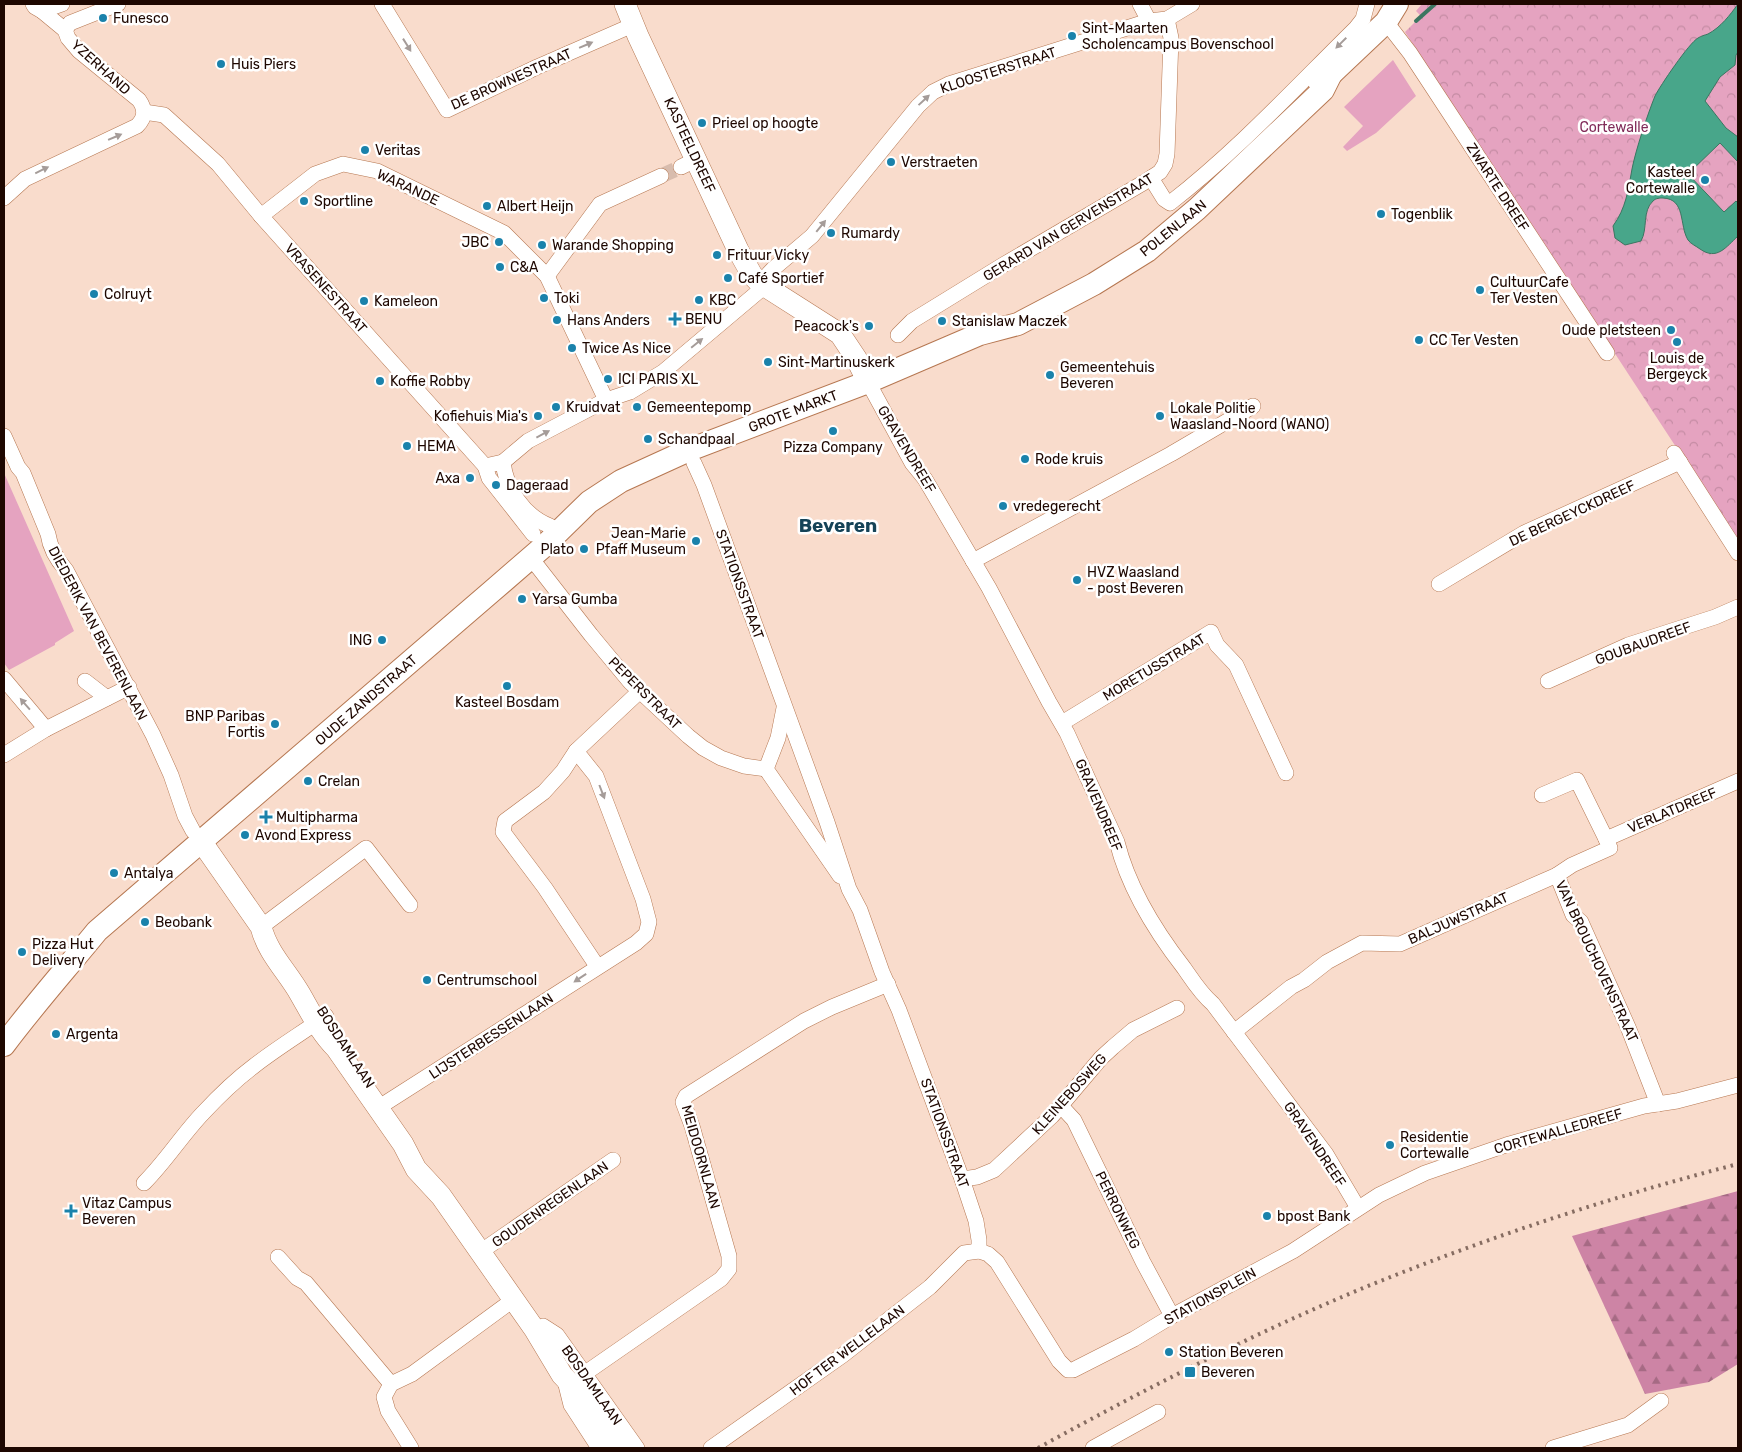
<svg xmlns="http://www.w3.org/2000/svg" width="1742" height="1452" font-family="Rubik,sans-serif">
	<defs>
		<pattern id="forest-firs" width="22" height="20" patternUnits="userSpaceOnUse" patternTransform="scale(1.25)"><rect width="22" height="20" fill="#cd84a5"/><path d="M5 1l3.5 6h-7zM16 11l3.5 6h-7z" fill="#a66a84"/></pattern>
		<pattern id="park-crowns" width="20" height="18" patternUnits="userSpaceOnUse" patternTransform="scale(1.25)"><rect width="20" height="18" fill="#e5a3c0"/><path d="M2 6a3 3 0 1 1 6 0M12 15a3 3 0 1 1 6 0" fill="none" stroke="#c48ba3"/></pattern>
	</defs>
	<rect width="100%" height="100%" fill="#f9dccc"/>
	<g fill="#e5a3c0">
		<polygon points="1393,60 1416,96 1376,133 1347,151 1343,147 1363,126 1344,107"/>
		<polygon points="4,473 74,631 55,643 55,645 9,670 4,663"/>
	</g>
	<polygon fill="url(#forest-firs)" points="1738,1191 1738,1364 1709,1382 1645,1394 1572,1236"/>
	<polygon fill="url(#park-crowns)" points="1422,4 1738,4 1738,542 1405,32 1421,16 1416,11"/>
	<path fill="#48a68a" stroke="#3b7661" d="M1738,4V52L1736,55L1735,65L1720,77L1705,101L1726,128L1738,137V162L1720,143L1688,174L1724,212L1736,201L1738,203V236C1726,247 1717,261 1700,249C1696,246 1691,244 1688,240C1679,225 1686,199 1663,198C1660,198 1656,198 1653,201C1642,211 1648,229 1641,241L1625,245L1615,238L1613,226C1626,208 1628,191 1632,169C1636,149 1647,116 1655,96C1660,86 1689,43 1698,38C1701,36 1705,35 1708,34C1721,27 1730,15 1738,4Z"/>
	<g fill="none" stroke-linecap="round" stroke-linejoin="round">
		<polyline stroke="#3b7661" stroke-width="4" points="1416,21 1435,4"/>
		<polyline stroke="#d8bcad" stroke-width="15" stroke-dasharray="15 8" stroke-linecap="butt" points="661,176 681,167"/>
		<g stroke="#b67751" stroke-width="16">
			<g id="street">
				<polyline points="382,4 447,110 537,67 633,25"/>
				<polyline points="1140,4 1149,21"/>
				<polyline points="42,11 62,4"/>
				<polyline points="1386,22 1410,53 1607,353"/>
				<polyline points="65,30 70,23 118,4"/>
				<polyline points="144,112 164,115 218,164 261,216 485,466 489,478 533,534"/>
				<polyline points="681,167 697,159"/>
				<path d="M1151,178L1164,199L1170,203C1237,151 1296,87 1356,28L1363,19L1367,4"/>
				<path d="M4,198L25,179L137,126C145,118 146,110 139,100L79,51L68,38L65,30L42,11L35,7L33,4"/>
				<polyline points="261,216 315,174 343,164 377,171 504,233 547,276 606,400"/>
				<polyline points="547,276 600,204 661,176"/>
				<polyline points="760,283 773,269 812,236 918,106 933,92 949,84 1149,21 1167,19 1192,4"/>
				<polyline points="898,335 912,321 1003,265 1143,183 1160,172 1165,164 1167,154 1171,38 1167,19"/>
				<path d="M868,382L912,463L925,479L989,588L1049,702L1067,733L1117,842C1128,886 1156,932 1184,968C1193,981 1201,994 1213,1004L1326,1154L1358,1208"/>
				<path d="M4,436L18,467L23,473L48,534C50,548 57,560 66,570L153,735L171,775L185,816L193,831"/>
				<polyline points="1674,453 1738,553"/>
				<path d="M503,462C506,489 524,516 550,526"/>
				<polyline points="694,463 704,485 827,822 849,889 860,910 882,972 899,1010 962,1179 976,1221 979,1240 979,1251"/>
				<polyline points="485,466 503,462 528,441 606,400 630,392 663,372 765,286"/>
				<polyline points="531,558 591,635 630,682 688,736 703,748 721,758 744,766 766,769"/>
				<polyline points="973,561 1171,454 1253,406"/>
				<polyline points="1439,584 1524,533 1680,462"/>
				<polyline points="4,679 46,729"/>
				<polyline points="85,681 107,698"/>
				<polyline points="1548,681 1628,645 1715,617 1738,607"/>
				<polyline points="784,708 778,738 766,769 840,876"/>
				<polyline points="1062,723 1211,632 1217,645 1236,665 1286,773"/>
				<polyline points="4,755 46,729 129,687"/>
				<polyline points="1542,795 1577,780 1606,839"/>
				<polyline points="1557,875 1573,915 1581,922 1628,1027 1658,1104"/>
				<polyline points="261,927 366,848 410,905"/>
				<polyline points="597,966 545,888 503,832 505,821 544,792 563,771 576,751 640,691"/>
				<polyline points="1234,1032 1291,987 1304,980 1327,962 1362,943 1400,944 1557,875 1572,865 1610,848 1606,839 1738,781"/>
				<polyline points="384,1104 636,943 646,934 649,922 643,899 596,776 576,751"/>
				<polyline points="1061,1106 1074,1120 1143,1262 1172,1316"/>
				<polyline points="962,1179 977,1177 994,1170 1052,1116 1101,1058 1113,1047 1133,1030 1177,1008"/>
				<path d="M144,1183C166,1161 182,1135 203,1113C217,1098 238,1078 254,1066C277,1048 302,1033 326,1016"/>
				<polyline points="486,1248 613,1160"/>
				<polyline points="278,1257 297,1278 306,1283 391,1384"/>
				<polyline points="543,1326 557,1335 637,1448"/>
				<polyline points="584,1374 721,1279 729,1269 729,1256 692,1126 683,1102 686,1096 804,1021 832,1007 888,984"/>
				<polyline points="565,1381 571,1405 599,1448"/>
				<polyline points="411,1448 388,1411 384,1397 391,1384 412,1374 513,1300"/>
				<polyline points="711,1448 843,1355 930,1287 964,1253 979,1251 988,1254 997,1262 1059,1361 1068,1370 1073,1370 1134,1339 1172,1316 1293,1251 1379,1195 1425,1173 1506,1145 1644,1106 1677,1101 1738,1085"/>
				<polyline points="1093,1448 1158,1412"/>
				<polyline points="1553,1448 1628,1425 1661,1401"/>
			</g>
		</g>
		<g stroke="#b67751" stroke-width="22">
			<g id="secondary">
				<polyline points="625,4 638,36 738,250 752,275 760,283 840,334 856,358 868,382"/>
				<path d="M201,841L261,927C268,954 287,971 300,994C311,1013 320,1032 336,1048L403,1144L416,1169L441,1196L535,1330L562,1375L581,1395L618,1448"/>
			</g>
		</g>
		<g stroke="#b67751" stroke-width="24">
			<g id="primary">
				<polyline points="1318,80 1331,74 1386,22 1397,4"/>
				<path d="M4,1045C33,1006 66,969 97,931L491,592L543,547L589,502L621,481L689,450L868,382L980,334L1018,324L1094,284L1147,251L1197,209L1323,90L1331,74"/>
			</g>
		</g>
		<use href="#street" stroke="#fff" stroke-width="15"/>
		<use href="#secondary" stroke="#fff" stroke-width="21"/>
		<use href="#primary" stroke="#fff" stroke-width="22"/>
		<path stroke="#866c61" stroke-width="4" stroke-dasharray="2.5 5" stroke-linecap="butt" d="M1038,1448C1147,1388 1258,1331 1373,1284C1492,1236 1614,1196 1738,1164"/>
	</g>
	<defs><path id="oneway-solid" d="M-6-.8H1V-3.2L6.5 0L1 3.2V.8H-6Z" transform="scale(1.25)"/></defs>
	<g fill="#a59c99">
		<use href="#oneway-solid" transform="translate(1341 43) rotate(135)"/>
		<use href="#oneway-solid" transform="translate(407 45) rotate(58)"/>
		<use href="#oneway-solid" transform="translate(586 45) rotate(-23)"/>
		<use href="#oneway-solid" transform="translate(924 100) rotate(-43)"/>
		<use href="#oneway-solid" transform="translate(115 137) rotate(-23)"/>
		<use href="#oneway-solid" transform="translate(42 170) rotate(-26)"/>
		<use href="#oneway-solid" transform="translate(821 226) rotate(-51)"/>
		<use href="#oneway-solid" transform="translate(697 343) rotate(-39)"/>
		<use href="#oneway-solid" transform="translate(543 434) rotate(-28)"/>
		<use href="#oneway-solid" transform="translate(25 704) rotate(-131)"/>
		<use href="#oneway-solid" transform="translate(602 792) rotate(69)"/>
		<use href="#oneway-solid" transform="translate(580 978) rotate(146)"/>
	</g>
	<g fill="#1a82ab" stroke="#fff" stroke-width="2">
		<circle cx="103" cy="18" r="5"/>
		<circle cx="1072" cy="36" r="5"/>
		<circle cx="221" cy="64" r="5"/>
		<circle cx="702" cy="123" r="5"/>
		<circle cx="365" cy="150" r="5"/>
		<circle cx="891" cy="162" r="5"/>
		<circle cx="1705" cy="180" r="5"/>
		<circle cx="304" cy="201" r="5"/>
		<circle cx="487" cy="206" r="5"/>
		<circle cx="1381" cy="214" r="5"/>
		<circle cx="831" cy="233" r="5"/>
		<circle cx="499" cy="242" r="5"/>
		<circle cx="542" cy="245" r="5"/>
		<circle cx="717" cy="255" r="5"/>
		<circle cx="500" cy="267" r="5"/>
		<circle cx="728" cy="278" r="5"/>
		<circle cx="1480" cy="290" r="5"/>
		<circle cx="94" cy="294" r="5"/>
		<circle cx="544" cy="298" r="5"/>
		<circle cx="699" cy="300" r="5"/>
		<circle cx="364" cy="301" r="5"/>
		<path d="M672.5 311.5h5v5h5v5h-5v5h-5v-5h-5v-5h5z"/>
		<circle cx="557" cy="320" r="5"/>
		<circle cx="942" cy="321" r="5"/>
		<circle cx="869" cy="326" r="5"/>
		<circle cx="1671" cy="330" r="5"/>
		<circle cx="1419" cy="340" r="5"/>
		<circle cx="1677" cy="342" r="5"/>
		<circle cx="572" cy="348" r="5"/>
		<circle cx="768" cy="362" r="5"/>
		<circle cx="1050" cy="375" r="5"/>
		<circle cx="608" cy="379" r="5"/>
		<circle cx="380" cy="381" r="5"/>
		<circle cx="556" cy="407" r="5"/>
		<circle cx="637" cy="407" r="5"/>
		<circle cx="538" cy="416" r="5"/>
		<circle cx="1160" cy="416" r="5"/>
		<circle cx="833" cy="431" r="5"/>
		<circle cx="648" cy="439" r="5"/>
		<circle cx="407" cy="446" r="5"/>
		<circle cx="1025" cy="459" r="5"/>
		<circle cx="470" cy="478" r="5"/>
		<circle cx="496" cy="485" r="5"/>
		<circle cx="1003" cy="506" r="5"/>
		<circle cx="696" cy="541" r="5"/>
		<circle cx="584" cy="549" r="5"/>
		<circle cx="1077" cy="580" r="5"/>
		<circle cx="522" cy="599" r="5"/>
		<circle cx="382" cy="640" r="5"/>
		<circle cx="507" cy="686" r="5"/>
		<circle cx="275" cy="724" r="5"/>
		<circle cx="308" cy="781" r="5"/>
		<path d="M263.5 809.5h5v5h5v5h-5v5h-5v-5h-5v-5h5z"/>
		<circle cx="245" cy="835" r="5"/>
		<circle cx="114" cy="873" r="5"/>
		<circle cx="145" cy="922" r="5"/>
		<circle cx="22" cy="952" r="5"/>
		<circle cx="427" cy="980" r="5"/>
		<circle cx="56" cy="1034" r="5"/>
		<circle cx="1390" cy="1145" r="5"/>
		<path d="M68.5 1203.5h5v5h5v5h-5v5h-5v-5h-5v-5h5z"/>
		<circle cx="1267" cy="1216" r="5"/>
		<circle cx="1169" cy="1352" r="5"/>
		<rect x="1184" y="1366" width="12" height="12" rx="2.5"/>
	</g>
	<g text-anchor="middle" stroke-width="5" stroke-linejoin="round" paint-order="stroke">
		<g font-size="14" fill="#1e0700" stroke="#fff" text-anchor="start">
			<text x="113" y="23">Funesco</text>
			<text x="1082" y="33">Sint-Maarten<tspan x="1082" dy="16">Scholencampus Bovenschool</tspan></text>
			<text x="231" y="69">Huis Piers</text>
			<text x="712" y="128">Prieel op hoogte</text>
			<text x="375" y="155">Veritas</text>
			<text x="901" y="167">Verstraeten</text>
			<text x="1695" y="177" text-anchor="end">Kasteel<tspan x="1695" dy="16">Cortewalle</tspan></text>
			<text x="314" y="206">Sportline</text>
			<text x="497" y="211">Albert Heijn</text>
			<text x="1391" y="219">Togenblik</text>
			<text x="841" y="238">Rumardy</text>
			<text x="489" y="247" text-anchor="end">JBC</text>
			<text x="552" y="250">Warande Shopping</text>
			<text x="727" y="260">Frituur Vicky</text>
			<text x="510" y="272">C&amp;A</text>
			<text x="738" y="283">Café Sportief</text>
			<text x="1490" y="287">CultuurCafe<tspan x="1490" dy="16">Ter Vesten</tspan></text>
			<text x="104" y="299">Colruyt</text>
			<text x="554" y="303">Toki</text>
			<text x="709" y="305">KBC</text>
			<text x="374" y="306">Kameleon</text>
			<text x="685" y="324">BENU</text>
			<text x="567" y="325">Hans Anders</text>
			<text x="952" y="326">Stanislaw Maczek</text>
			<text x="859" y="331" text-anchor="end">Peacock's</text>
			<text x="1661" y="335" text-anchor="end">Oude pletsteen</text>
			<text x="1429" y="345">CC Ter Vesten</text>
			<text x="582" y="353">Twice As Nice</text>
			<text x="1677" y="363" text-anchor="middle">Louis de<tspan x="1677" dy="16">Bergeyck</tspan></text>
			<text x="778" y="367">Sint-Martinuskerk</text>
			<text x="1060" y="372">Gemeentehuis<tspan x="1060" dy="16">Beveren</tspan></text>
			<text x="618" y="384">ICI PARIS XL</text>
			<text x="390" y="386">Koffie Robby</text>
			<text x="566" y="412">Kruidvat</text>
			<text x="647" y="412">Gemeentepomp</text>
			<text x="1170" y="413">Lokale Politie<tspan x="1170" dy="16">Waasland-Noord (WANO)</tspan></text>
			<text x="528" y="421" text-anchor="end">Kofiehuis Mia's</text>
			<text x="658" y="444">Schandpaal</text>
			<text x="417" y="451">HEMA</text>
			<text x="833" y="452" text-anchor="middle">Pizza Company</text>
			<text x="1035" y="464">Rode kruis</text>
			<text x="460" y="483" text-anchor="end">Axa</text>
			<text x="506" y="490">Dageraad</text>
			<text x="1013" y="511">vredegerecht</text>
			<text x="686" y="538" text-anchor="end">Jean-Marie<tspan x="686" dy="16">Pfaff Museum</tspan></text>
			<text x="574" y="554" text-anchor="end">Plato</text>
			<text x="1087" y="577">HVZ Waasland<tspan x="1087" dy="16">- post Beveren</tspan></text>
			<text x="532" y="604">Yarsa Gumba</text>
			<text x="372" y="645" text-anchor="end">ING</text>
			<text x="507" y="707" text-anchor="middle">Kasteel Bosdam</text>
			<text x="265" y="721" text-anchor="end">BNP Paribas<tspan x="265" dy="16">Fortis</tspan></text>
			<text x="318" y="786">Crelan</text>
			<text x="276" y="822">Multipharma</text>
			<text x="255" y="840">Avond Express</text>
			<text x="124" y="878">Antalya</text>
			<text x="155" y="927">Beobank</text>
			<text x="32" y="949">Pizza Hut<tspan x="32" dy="16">Delivery</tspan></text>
			<text x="437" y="985">Centrumschool</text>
			<text x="66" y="1039">Argenta</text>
			<text x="1400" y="1142">Residentie<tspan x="1400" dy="16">Cortewalle</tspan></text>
			<text x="82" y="1208">Vitaz Campus<tspan x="82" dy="16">Beveren</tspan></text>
			<text x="1277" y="1221">bpost Bank</text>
			<text x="1179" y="1357">Station Beveren</text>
			<text x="1201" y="1377">Beveren</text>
		</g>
		<g font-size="14" fill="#1e0700" stroke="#fff">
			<text transform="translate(101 67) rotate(42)" y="5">YZERHAND</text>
			<text transform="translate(998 70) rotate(-18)" y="5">KLOOSTERSTRAAT</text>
			<text transform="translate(511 79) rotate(-24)" y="5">DE BROWNESTRAAT</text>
			<text transform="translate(690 145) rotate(65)" y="5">KASTEELDREEF</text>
			<text transform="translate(408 187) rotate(25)" y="5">WARANDE</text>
			<text transform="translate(1498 187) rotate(57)" y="5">ZWARTE DREEF</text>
			<text transform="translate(1068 227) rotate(-31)" y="5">GERARD VAN GERVENSTRAAT</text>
			<text transform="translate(1173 228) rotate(-39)" y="5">POLENLAAN</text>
			<text transform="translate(326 288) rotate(48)" y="5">VRASENESTRAAT</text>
			<text transform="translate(793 411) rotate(-21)" y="5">GROTE MARKT</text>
			<text transform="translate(907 449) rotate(59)" y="5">GRAVENDREEF</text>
			<text transform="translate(1572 513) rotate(-25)" y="5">DE BERGEYCKDREEF</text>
			<text transform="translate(740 584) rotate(70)" y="5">STATIONSSTRAAT</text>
			<text transform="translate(98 633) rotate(62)" y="5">DIEDERIK VAN BEVERENLAAN</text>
			<text transform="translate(1643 643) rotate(-20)" y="5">GOUBAUDREEF</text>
			<text transform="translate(1154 667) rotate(-31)" y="5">MORETUSSTRAAT</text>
			<text transform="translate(645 693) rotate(45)" y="5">PEPERSTRAAT</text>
			<text transform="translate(366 700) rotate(-41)" y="5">OUDE ZANDSTRAAT</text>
			<text transform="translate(1099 805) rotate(67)" y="5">GRAVENDREEF</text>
			<text transform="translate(1672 810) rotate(-23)" y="5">VERLATDREEF</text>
			<text transform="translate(1458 918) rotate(-24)" y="5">BALJUWSTRAAT</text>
			<text transform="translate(1597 961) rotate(65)" y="5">VAN BROUCHOVENSTRAAT</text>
			<text transform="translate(491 1036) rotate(-33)" y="5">LIJSTERBESSENLAAN</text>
			<text transform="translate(346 1047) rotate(57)" y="5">BOSDAMLAAN</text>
			<text transform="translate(1069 1094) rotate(-48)" y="5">KLEINEBOSWEG</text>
			<text transform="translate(1558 1131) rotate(-16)" y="5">CORTEWALLEDREEF</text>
			<text transform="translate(945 1133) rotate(70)" y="5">STATIONSSTRAAT</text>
			<text transform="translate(1315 1144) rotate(56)" y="5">GRAVENDREEF</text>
			<text transform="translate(701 1157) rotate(74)" y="5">MEIDOORNLAAN</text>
			<text transform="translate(550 1204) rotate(-35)" y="5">GOUDENREGENLAAN</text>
			<text transform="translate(1118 1210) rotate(64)" y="5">PERRONWEG</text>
			<text transform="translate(1210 1296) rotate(-29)" y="5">STATIONSPLEIN</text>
			<text transform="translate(847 1350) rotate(-37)" y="5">HOF TER WELLELAAN</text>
			<text transform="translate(592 1385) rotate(55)" y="5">BOSDAMLAAN</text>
		</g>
		<g font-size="14" fill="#812b59" stroke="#fff">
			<text x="1614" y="132">Cortewalle</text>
		</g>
		<g font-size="19" font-weight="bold" fill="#154357" stroke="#fff">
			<text x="838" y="532">Beveren</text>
		</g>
	</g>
	<rect width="1742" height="1452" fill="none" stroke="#1e0700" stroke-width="10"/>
</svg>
